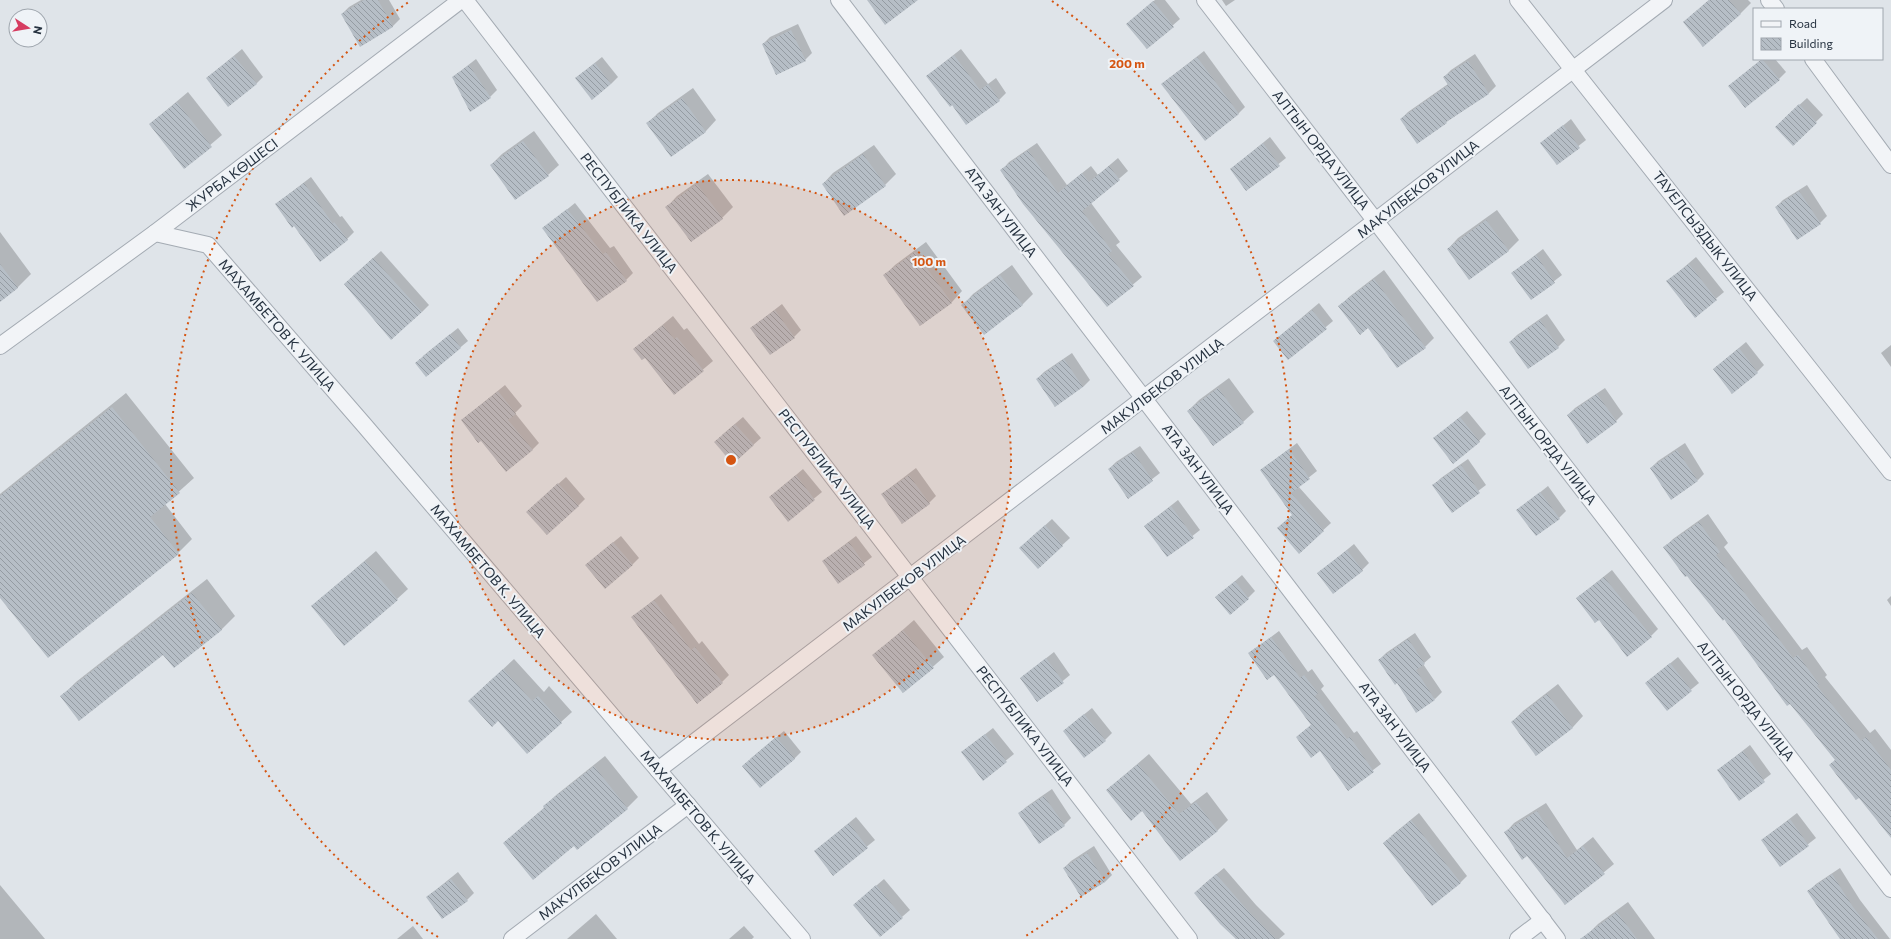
<svg xmlns="http://www.w3.org/2000/svg" width="1891" height="939" font-family="Commissioner,sans-serif">
	<defs>
		<pattern id="building-back-hatch" width="6" height="6" patternUnits="userSpaceOnUse"><rect width="6" height="6" fill="#b6bec6"/><path d="M-1 5l2 2M0 0l6 6M5-1l2 2" fill="none" stroke="#949ba2"/></pattern>
	</defs>
	<rect width="100%" height="100%" fill="#dfe4e9"/>
	<g fill="#0003">
		<polygon points="361,0 389,0 400,19 393,26 360,45 342,14 349,7"/>
		<polygon points="1155,0 1165,0 1180,19 1147,48 1135,17"/>
		<polygon points="1222,0 1235,0 1226,6"/>
		<polygon points="1709,0 1748,0 1751,3 1740,14 1684,22"/>
		<polygon points="798,24 812,53 805,60 763,44 770,37"/>
		<polygon points="242,49 263,77 256,84 207,78"/>
		<polygon points="961,49 988,84 996,78 1006,93 999,100 953,104 927,76"/>
		<polygon points="1204,51 1245,107 1238,114 1162,84"/>
		<polygon points="1475,54 1496,86 1489,93 1417,142 1401,119 1408,112 1448,84 1444,77 1451,70"/>
		<polygon points="602,57 618,77 611,84 576,78"/>
		<polygon points="476,59 497,90 490,97 453,77"/>
		<polygon points="1762,59 1775,59 1786,72 1779,79 1729,86"/>
		<polygon points="693,88 716,120 706,131 671,156 648,123 658,113"/>
		<polygon points="188,92 222,135 184,167 150,124"/>
		<polygon points="1807,98 1823,115 1793,144 1783,120"/>
		<polygon points="1571,119 1586,140 1557,163 1542,143"/>
		<polygon points="534,131 559,165 548,175 491,165 502,154"/>
		<polygon points="1270,137 1286,158 1246,190 1231,169"/>
		<polygon points="1037,143 1067,185 1091,166 1098,175 1118,158 1128,171 1091,203 1120,242 1116,245 1142,277 1107,306 1001,171 1009,162"/>
		<polygon points="874,145 896,174 885,185 823,184 833,173"/>
		<polygon points="708,174 733,207 722,218 667,207 677,196"/>
		<polygon points="311,177 340,217 342,216 354,232 347,239 294,225 276,204"/>
		<polygon points="1807,185 1827,216 1820,223 1776,207 1783,200"/>
		<polygon points="575,203 610,248 614,246 633,273 626,280 544,228"/>
		<polygon points="1497,210 1519,240 1508,251 1448,249 1458,238"/>
		<polygon points="0,232 31,274 17,288 0,301"/>
		<polygon points="926,242 962,291 952,302 921,325 885,275 895,265"/>
		<polygon points="1543,249 1562,275 1531,299 1512,273"/>
		<polygon points="381,251 429,305 422,312 352,277"/>
		<polygon points="1696,257 1724,292 1695,316 1668,281"/>
		<polygon points="1012,265 1033,294 1023,304 984,334 963,305 973,294"/>
		<polygon points="1384,270 1434,338 1425,347 1368,327 1340,306 1349,297"/>
		<polygon points="1319,303 1333,321 1288,359 1274,341"/>
		<polygon points="782,304 801,330 794,337 751,328"/>
		<polygon points="1547,314 1565,340 1558,347 1510,342 1517,335"/>
		<polygon points="673,316 684,330 687,328 713,361 674,394 645,356 634,349"/>
		<polygon points="458,328 468,341 426,376 423,356"/>
		<polygon points="1746,342 1764,365 1757,372 1714,369"/>
		<polygon points="1891,345 1891,367 1881,353"/>
		<polygon points="1072,353 1090,380 1083,387 1037,379 1044,372"/>
		<polygon points="1229,378 1254,412 1243,422 1188,411 1199,400"/>
		<polygon points="505,385 522,406 515,413 539,443 532,450 481,440 462,420"/>
		<polygon points="1605,388 1623,414 1616,421 1568,415 1575,408"/>
		<polygon points="126,393 194,478 165,504 192,539 178,553 48,657 0,596 0,494"/>
		<polygon points="1467,411 1486,434 1479,441 1434,439"/>
		<polygon points="743,417 761,438 733,463 722,435"/>
		<polygon points="1297,443 1317,471 1298,486 1331,523 1299,552 1293,514 1261,470"/>
		<polygon points="1685,443 1704,474 1698,480 1651,468 1658,461"/>
		<polygon points="1140,446 1160,473 1129,497 1109,469 1116,462"/>
		<polygon points="1468,459 1486,485 1452,511 1434,485 1441,478"/>
		<polygon points="916,468 936,496 929,503 882,494"/>
		<polygon points="803,469 822,492 788,520 770,497"/>
		<polygon points="566,477 585,499 578,506 535,505"/>
		<polygon points="1548,486 1566,511 1559,518 1518,510"/>
		<polygon points="1178,500 1200,530 1167,556 1145,526"/>
		<polygon points="1708,514 1728,543 1724,547 1802,650 1807,647 1827,675 1825,677 1870,733 1875,729 1891,750 1891,836 1836,760 1725,618 1665,547 1673,539"/>
		<polygon points="1052,519 1070,538 1038,567 1028,541"/>
		<polygon points="621,536 639,558 632,565 594,558"/>
		<polygon points="856,536 872,557 838,583 823,561"/>
		<polygon points="1354,544 1369,563 1362,570 1319,573"/>
		<polygon points="376,551 408,589 397,599 312,606"/>
		<polygon points="1612,570 1658,629 1651,636 1599,619 1577,598"/>
		<polygon points="1242,575 1255,591 1248,598 1217,597"/>
		<polygon points="207,579 235,616 221,630 62,696 76,682"/>
		<polygon points="661,594 699,644 702,641 729,675 722,682 633,617"/>
		<polygon points="1891,596 1891,606 1887,600"/>
		<polygon points="914,620 944,657 904,692 874,655"/>
		<polygon points="1279,631 1308,672 1312,669 1324,686 1321,689 1354,733 1357,731 1381,764 1348,789 1320,750 1297,737 1312,724 1275,674 1250,653"/>
		<polygon points="1415,633 1431,657 1423,664 1442,692 1435,699 1398,682 1379,660 1386,653"/>
		<polygon points="1054,652 1070,675 1038,701 1021,678"/>
		<polygon points="1678,657 1699,683 1667,709 1646,683"/>
		<polygon points="514,659 544,692 549,686 572,712 561,722 498,720 469,701"/>
		<polygon points="1558,684 1583,716 1573,727 1537,755 1512,722 1523,711"/>
		<polygon points="1092,708 1112,733 1105,740 1071,725"/>
		<polygon points="993,728 1014,754 983,779 963,752"/>
		<polygon points="784,731 801,752 794,759 750,759"/>
		<polygon points="1750,745 1771,774 1739,799 1718,770"/>
		<polygon points="1149,754 1191,804 1207,792 1228,820 1218,830 1180,859 1143,810 1107,790"/>
		<polygon points="605,756 638,797 627,808 577,848 574,845 504,843 545,807 555,796"/>
		<polygon points="1052,789 1071,818 1064,825 1019,814 1026,807"/>
		<polygon points="1546,803 1577,850 1593,837 1614,864 1565,904 1527,855 1505,833 1514,823"/>
		<polygon points="1419,813 1467,876 1460,883 1391,836"/>
		<polygon points="1797,813 1816,838 1780,866 1762,840"/>
		<polygon points="856,817 875,840 833,874 815,851"/>
		<polygon points="1094,846 1112,875 1105,882 1064,868 1071,861"/>
		<polygon points="1224,868 1256,905 1285,934 1279,939 1236,939 1202,886"/>
		<polygon points="1840,868 1860,900 1890,939 1841,939 1809,891 1816,884"/>
		<polygon points="458,872 474,893 467,900 427,897"/>
		<polygon points="884,879 910,910 880,936 862,898"/>
		<polygon points="0,885 45,939 0,939"/>
		<polygon points="1628,902 1655,939 1591,939 1588,934 1598,924"/>
		<polygon points="596,914 617,939 567,939"/>
		<polygon points="413,926 423,939 397,939"/>
		<polygon points="744,926 754,937 752,939 729,939"/>
	</g>
	<g fill="url(#building-back-hatch)">
		<polygon points="364,0 378,0 393,27 360,47 341,14"/>
		<polygon points="867,0 918,0 885,25"/>
		<polygon points="1709,0 1729,0 1741,14 1703,47 1683,22"/>
		<polygon points="1153,1 1174,27 1147,49 1126,24"/>
		<polygon points="791,30 806,61 776,75 762,44"/>
		<polygon points="954,55 980,90 988,84 1000,101 966,125 952,105 950,107 926,76"/>
		<polygon points="234,56 257,84 228,107 206,78"/>
		<polygon points="1197,57 1239,114 1205,141 1161,84"/>
		<polygon points="1762,59 1780,80 1745,108 1728,86"/>
		<polygon points="1468,61 1489,94 1446,122 1447,123 1417,144 1400,119 1448,85 1443,77"/>
		<polygon points="595,63 611,84 592,100 575,78"/>
		<polygon points="469,65 491,98 470,112 452,77"/>
		<polygon points="682,98 706,132 671,157 646,123"/>
		<polygon points="177,102 212,147 184,169 149,124"/>
		<polygon points="1799,104 1817,123 1793,146 1775,127"/>
		<polygon points="1563,125 1580,148 1557,165 1540,143"/>
		<polygon points="523,141 549,176 515,200 490,165"/>
		<polygon points="1263,143 1280,166 1246,191 1230,169"/>
		<polygon points="1028,150 1058,193 1082,173 1089,182 1109,166 1120,180 1082,211 1112,251 1108,254 1134,286 1107,307 1023,204 1000,170"/>
		<polygon points="863,154 886,186 844,216 822,184"/>
		<polygon points="304,183 333,224 334,222 348,240 320,262 294,226 292,228 275,204"/>
		<polygon points="697,184 723,219 691,242 665,207"/>
		<polygon points="1799,191 1821,224 1797,240 1775,207"/>
		<polygon points="567,209 603,254 606,252 627,281 597,302 542,228"/>
		<polygon points="1486,220 1509,251 1469,280 1447,249"/>
		<polygon points="915,252 952,303 920,326 883,275"/>
		<polygon points="1536,255 1555,283 1531,300 1511,273"/>
		<polygon points="373,258 422,312 391,340 344,284"/>
		<polygon points="0,264 18,288 0,302"/>
		<polygon points="1689,264 1717,300 1695,318 1666,281"/>
		<polygon points="1000,275 1023,305 984,335 961,305"/>
		<polygon points="1374,279 1426,348 1397,368 1368,328 1360,335 1338,306"/>
		<polygon points="775,310 795,338 770,355 750,328"/>
		<polygon points="1312,310 1327,329 1288,360 1273,341"/>
		<polygon points="1540,320 1559,348 1528,369 1509,342"/>
		<polygon points="663,325 674,339 677,337 704,371 674,395 645,358 642,360 633,349"/>
		<polygon points="450,334 461,348 426,377 415,363"/>
		<polygon points="1739,348 1758,373 1732,394 1713,369"/>
		<polygon points="1064,359 1083,387 1055,407 1036,379"/>
		<polygon points="1218,388 1244,423 1213,446 1187,411"/>
		<polygon points="498,391 516,414 508,420 533,450 506,472 481,441 478,443 461,420"/>
		<polygon points="1597,394 1617,422 1587,444 1567,415"/>
		<polygon points="112,407 180,493 150,517 179,554 48,658 0,598 0,496"/>
		<polygon points="1460,417 1480,442 1453,464 1433,438"/>
		<polygon points="735,424 754,445 733,464 714,442"/>
		<polygon points="1289,449 1310,479 1291,493 1324,531 1299,554 1277,528 1292,515 1260,470"/>
		<polygon points="1677,450 1698,481 1671,500 1650,468"/>
		<polygon points="1133,452 1153,481 1128,499 1108,469"/>
		<polygon points="1461,465 1480,493 1452,513 1432,485"/>
		<polygon points="796,475 815,500 788,522 769,497"/>
		<polygon points="909,475 930,504 902,524 881,494"/>
		<polygon points="558,483 579,506 547,535 526,512"/>
		<polygon points="1540,492 1560,519 1536,536 1516,510"/>
		<polygon points="1171,506 1194,538 1167,557 1144,526"/>
		<polygon points="1699,522 1720,552 1716,555 1793,658 1798,655 1819,684 1817,686 1861,741 1866,737 1891,770 1891,838 1859,798 1856,800 1829,765 1835,760 1790,704 1787,706 1724,619 1723,621 1687,576 1685,577 1663,547"/>
		<polygon points="1045,525 1063,546 1038,569 1019,548"/>
		<polygon points="613,542 633,565 605,589 585,565"/>
		<polygon points="849,542 865,565 838,584 822,561"/>
		<polygon points="1347,550 1363,571 1333,594 1317,573"/>
		<polygon points="365,561 398,600 344,646 311,606"/>
		<polygon points="1604,577 1652,637 1627,657 1599,620 1595,623 1576,598"/>
		<polygon points="1235,581 1249,599 1230,615 1215,597"/>
		<polygon points="192,593 222,630 174,668 163,655 79,721 60,696"/>
		<polygon points="654,600 691,650 695,647 723,683 697,704 631,617"/>
		<polygon points="903,630 934,668 903,693 872,655"/>
		<polygon points="1271,637 1300,678 1304,675 1318,693 1315,696 1347,739 1350,737 1374,772 1348,791 1320,751 1311,758 1296,737 1311,725 1274,675 1267,680 1248,653"/>
		<polygon points="1408,639 1425,664 1416,670 1435,700 1416,713 1397,683 1395,685 1378,660"/>
		<polygon points="1046,658 1064,683 1037,702 1020,678"/>
		<polygon points="1670,663 1692,691 1667,711 1645,683"/>
		<polygon points="503,669 532,701 538,696 562,723 527,754 498,721 492,727 468,701"/>
		<polygon points="1547,694 1573,728 1536,756 1511,722"/>
		<polygon points="1084,714 1106,741 1084,758 1063,731"/>
		<polygon points="985,734 1007,762 983,781 961,752"/>
		<polygon points="776,737 795,759 760,788 742,766"/>
		<polygon points="1743,751 1765,782 1739,801 1717,770"/>
		<polygon points="1138,764 1179,814 1196,802 1218,831 1180,861 1142,811 1131,821 1106,790"/>
		<polygon points="594,766 628,809 577,850 574,846 533,880 503,843 544,808 543,806"/>
		<polygon points="1044,796 1065,826 1039,844 1018,813"/>
		<polygon points="1537,811 1567,858 1583,846 1605,874 1565,905 1527,856 1522,860 1504,832"/>
		<polygon points="1790,819 1809,846 1780,867 1761,840"/>
		<polygon points="1411,820 1461,883 1432,906 1383,843"/>
		<polygon points="849,823 868,848 833,876 814,851"/>
		<polygon points="1087,853 1105,882 1081,897 1063,868"/>
		<polygon points="1216,874 1249,912 1276,939 1236,939 1220,924 1194,893"/>
		<polygon points="1832,874 1853,907 1878,939 1840,939 1807,891"/>
		<polygon points="451,879 468,901 442,919 426,897"/>
		<polygon points="876,885 903,918 880,937 853,905"/>
		<polygon points="1617,912 1637,939 1580,939"/>
	</g>
	<g fill="none" stroke-linecap="round" stroke-linejoin="round">
		<g stroke="#a4abb3" stroke-width="18">
			<g id="minor">
				<polyline points="465,0 1189,939"/>
				<polyline points="839,0 1557,939"/>
				<polyline points="1205,0 1891,889"/>
				<polyline points="1518,0 1891,472"/>
				<polyline points="1769,0 1776,9"/>
				<polyline points="1813,59 1891,165"/>
				<polyline points="155,233 208,245 365,426 802,939"/>
				<polyline points="0,346 155,233 461,0"/>
				<polyline points="658,770 1664,0"/>
				<polyline points="512,939 688,805"/>
				<polyline points="1518,939 1543,920"/>
			</g>
		</g>
		<use href="#minor" stroke="#f2f4f7" stroke-width="16"/>
	</g>
	<circle cx="731" cy="460" r="280" fill="#d55511" fill-opacity=".12"/>
	<g fill="none" stroke="#d55511" stroke-width="2" stroke-dasharray="2 4">
		<circle cx="731" cy="460" r="280"/>
		<path d="M438 937A560 560 0 0 1 410 1M1052 1A560 560 0 0 1 1024 937"/>
	</g>
	<g text-anchor="middle" stroke-width="4" stroke-linejoin="round" paint-order="stroke">
		<g font-size="14" fill="#273341" stroke="#eff3f7">
			<text transform="translate(1321 150) rotate(52)" y="5">АЛТЫН ОРДА УЛИЦА</text>
			<text transform="translate(232 175) rotate(-37)" y="5">ЖУРБА КӨШЕСІ</text>
			<text transform="translate(1418 189) rotate(-38)" y="5">МАКУЛБЕКОВ УЛИЦА</text>
			<text transform="translate(1001 212) rotate(53)" y="5">АТА ЗАН УЛИЦА</text>
			<text transform="translate(629 213) rotate(52)" y="5">РЕСПУБЛИКА УЛИЦА</text>
			<text transform="translate(1705 236) rotate(52)" y="5">ТАУЕЛСЫЗДЫК УЛИЦА</text>
			<text transform="translate(277 325) rotate(49)" y="5">МАХАМБЕТОВ К. УЛИЦА</text>
			<text transform="translate(1162 386) rotate(-37)" y="5">МАКУЛБЕКОВ УЛИЦА</text>
			<text transform="translate(1548 445) rotate(52)" y="5">АЛТЫН ОРДА УЛИЦА</text>
			<text transform="translate(827 469) rotate(52)" y="5">РЕСПУБЛИКА УЛИЦА</text>
			<text transform="translate(1198 469) rotate(53)" y="5">АТА ЗАН УЛИЦА</text>
			<text transform="translate(488 571) rotate(50)" y="5">МАХАМБЕТОВ К. УЛИЦА</text>
			<text transform="translate(904 583) rotate(-37)" y="5">МАКУЛБЕКОВ УЛИЦА</text>
			<text transform="translate(1746 701) rotate(52)" y="5">АЛТЫН ОРДА УЛИЦА</text>
			<text transform="translate(1025 726) rotate(52)" y="5">РЕСПУБЛИКА УЛИЦА</text>
			<text transform="translate(1395 727) rotate(53)" y="5">АТА ЗАН УЛИЦА</text>
			<text transform="translate(698 817) rotate(50)" y="5">МАХАМБЕТОВ К. УЛИЦА</text>
			<text transform="translate(600 872) rotate(-37)" y="5">МАКУЛБЕКОВ УЛИЦА</text>
		</g>
	</g>
	<circle cx="731" cy="460" r="6" fill="#d55511" stroke="#eff3f7" stroke-width="2"/>
	<g font-size="12" text-anchor="middle" font-weight="bold" fill="#d55511" stroke="#eff3f7" stroke-width="4" stroke-linejoin="round" paint-order="stroke">
		<text x="1127" y="68">200 m</text>
		<text x="929" y="266">100 m</text>
	</g>
	<rect x="1753" y="8" width="130" height="52" fill="#eff3f7" stroke="#9fa6ae"/>
	<rect x="1761" y="21" width="20" height="6" fill="#f2f4f7" stroke="#9fa6ae"/>
	<text x="1789" y="28" font-size="12" fill="#273341">Road</text>
	<rect x="1761" y="38" width="20" height="12" fill="url(#building-back-hatch)" stroke="#9fa6ae"/>
	<text x="1789" y="48" font-size="12" fill="#273341">Building</text>
	<g transform="translate(28 28) rotate(102)"><circle r="19" fill="#eff3f7" stroke="#9fa6ae"/>
	<path d="M0-3L7 15L0 10L-7 15Z" fill="#d63c61"/>
	<text y="-6" font-size="11" font-weight="bold" text-anchor="middle" fill="#273341">N</text>
	</g>
</svg>
